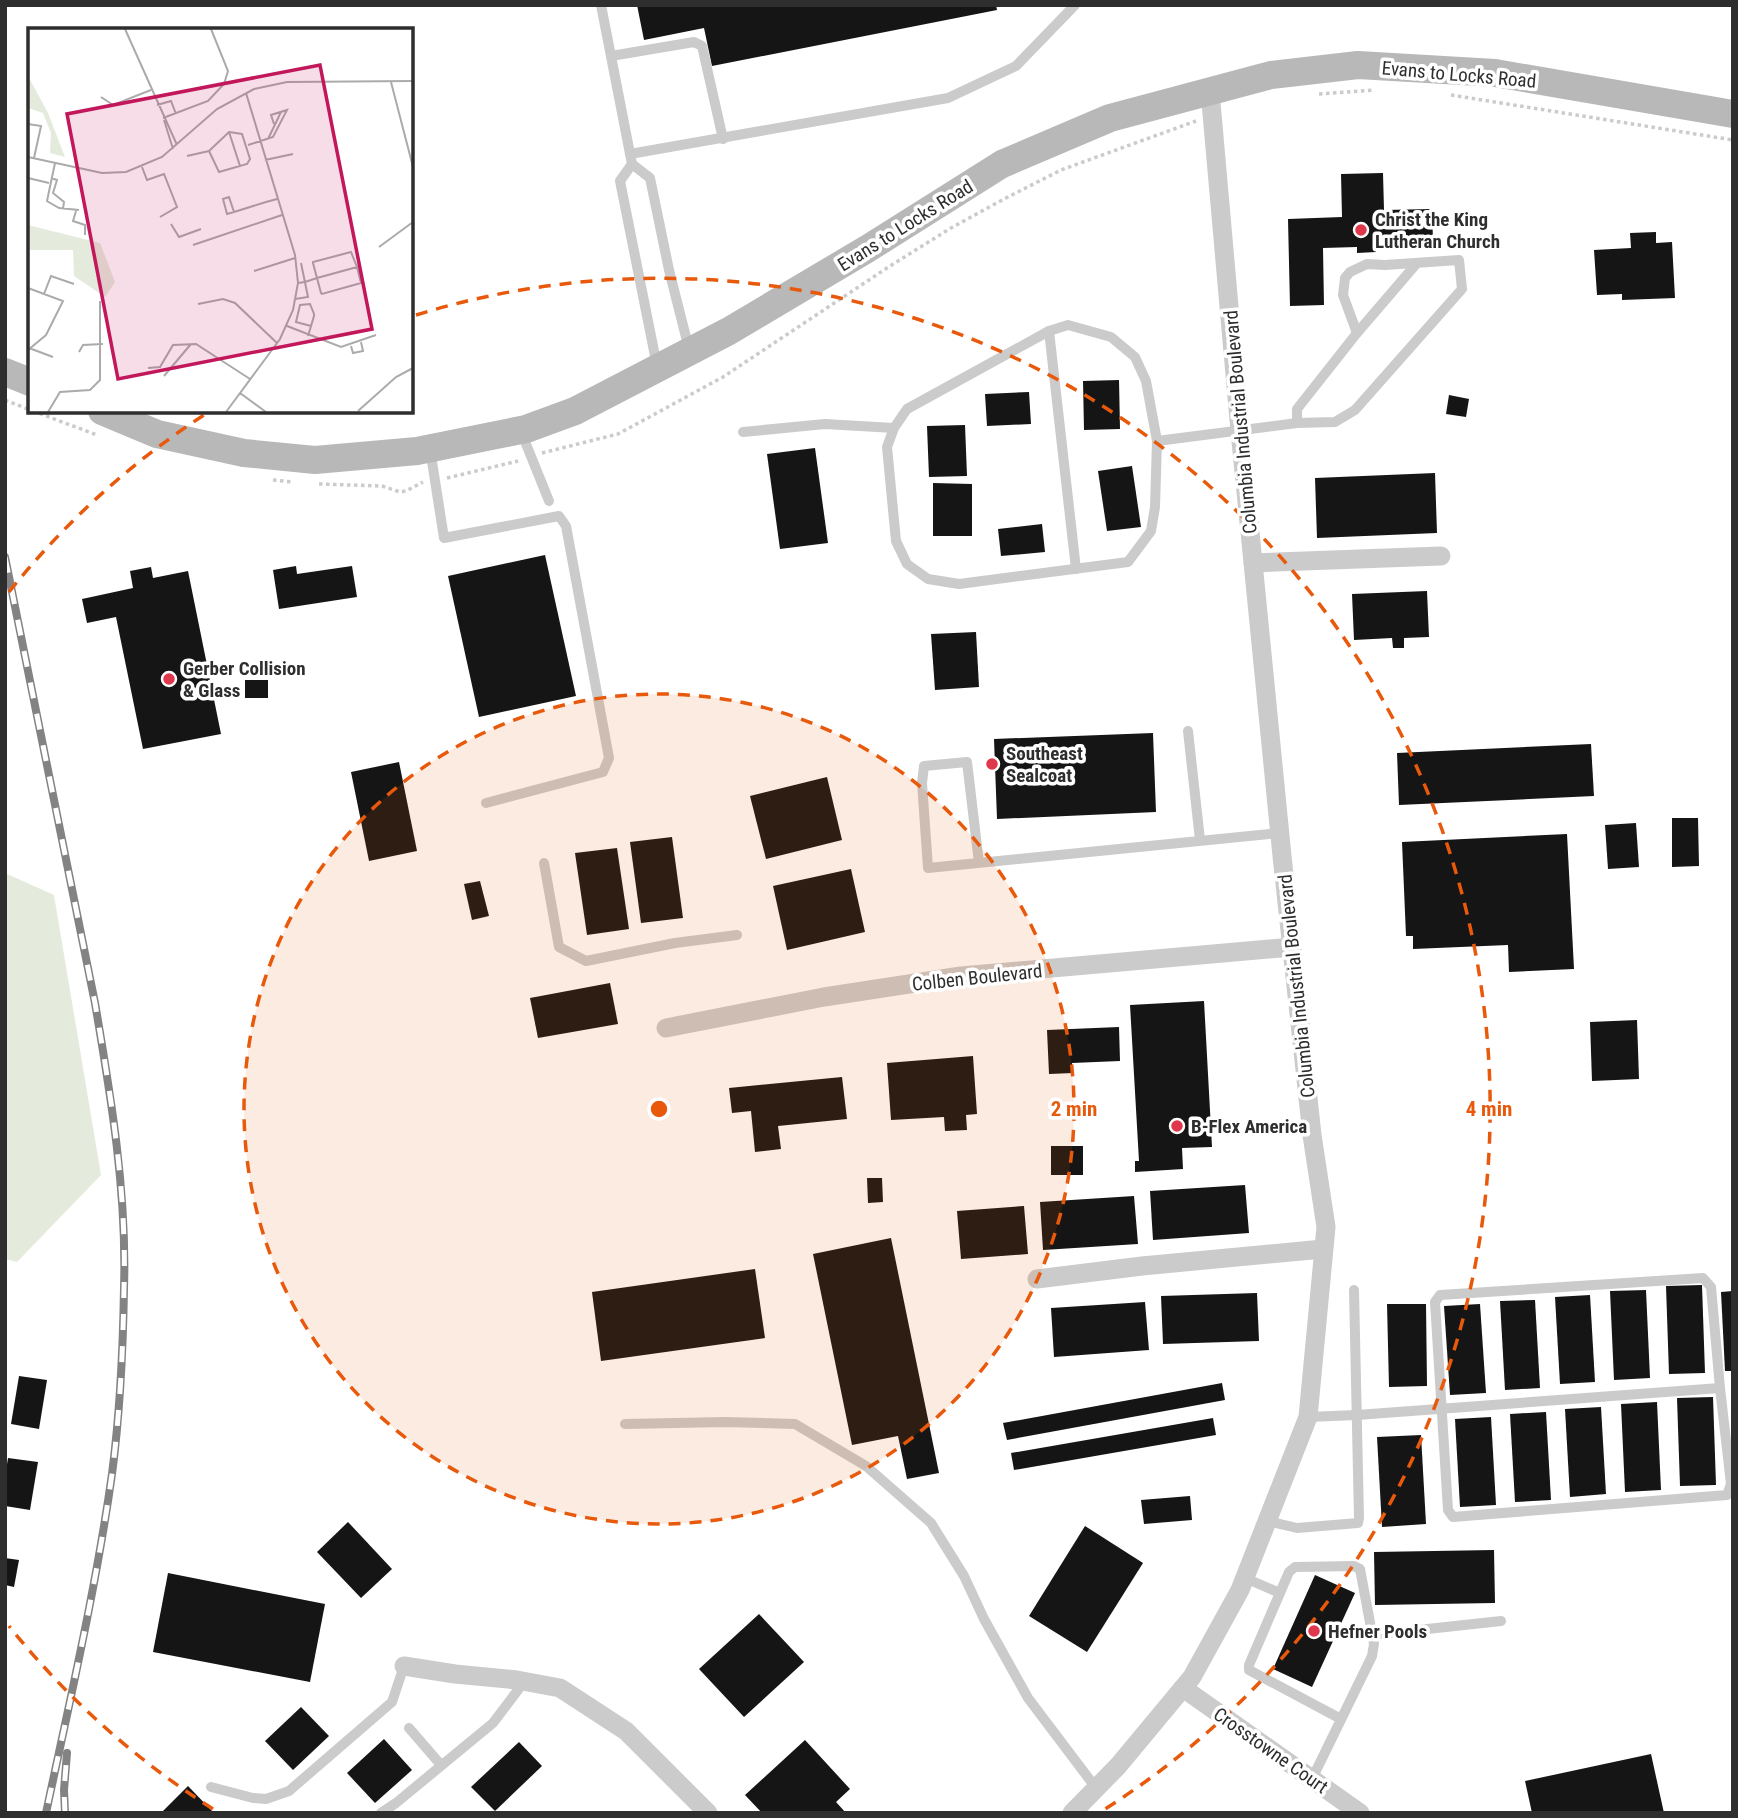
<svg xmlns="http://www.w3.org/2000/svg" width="1738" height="1818" font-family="'Roboto Condensed',sans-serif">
	<rect width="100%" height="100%" fill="#fff"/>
	<polygon fill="#e5ebdc" points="5,873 54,895 101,1175 17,1262 5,1259"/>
	<g fill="#151515">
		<polygon points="637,5 996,5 997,10 712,66 704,28 644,40"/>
		<polygon points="1383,173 1384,210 1432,209 1433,241 1376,243 1376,252 1357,253 1357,247 1323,248 1324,305 1290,306 1288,219 1342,217 1341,174"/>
		<polygon points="1656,232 1656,243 1672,242 1675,298 1622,300 1622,294 1597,295 1594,250 1631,248 1630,233"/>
		<polygon points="1119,380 1120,429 1084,430 1083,381"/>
		<polygon points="1029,392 1031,424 987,426 985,394"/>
		<polygon points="1449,395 1469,399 1466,417 1446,414"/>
		<polygon points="965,425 967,476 929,477 927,426"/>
		<polygon points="815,448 828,543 780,549 767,454"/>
		<polygon points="1132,466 1141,527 1107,531 1098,471"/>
		<polygon points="1435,473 1437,533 1317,538 1315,478"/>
		<polygon points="933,483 972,484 972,536 933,536"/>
		<polygon points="1042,524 1045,552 1001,556 998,529"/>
		<polygon points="545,555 576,696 479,717 448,576"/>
		<polygon points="296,566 297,574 352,566 357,597 279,609 273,570"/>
		<polygon points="151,567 153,578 188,571 221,734 143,749 116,617 87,623 82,599 133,588 130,571"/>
		<polygon points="1427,591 1429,637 1404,638 1404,648 1393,648 1392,638 1354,640 1352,594"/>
		<polygon points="976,632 979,687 935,690 931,634"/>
		<rect x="245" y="680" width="23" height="18"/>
		<polygon points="1153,733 1156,812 997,819 994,739"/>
		<polygon points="1591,744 1594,796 1399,805 1397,753"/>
		<polygon points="399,762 417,851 369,861 351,772"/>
		<polygon points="827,777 842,840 766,859 750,796"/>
		<polygon points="1672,818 1698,818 1699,866 1672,867"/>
		<polygon points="1636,823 1639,867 1608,869 1605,825"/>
		<polygon points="1567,834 1574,969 1509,972 1508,945 1413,949 1413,936 1406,936 1402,842"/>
		<polygon points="672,837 683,918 641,923 630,842"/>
		<polygon points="617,848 629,929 587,935 575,853"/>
		<polygon points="851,869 865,932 787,950 773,886"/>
		<polygon points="480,881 489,916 472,920 464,884"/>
		<polygon points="610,983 618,1024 538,1038 530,998"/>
		<polygon points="1204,1001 1212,1147 1182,1148 1183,1169 1135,1172 1135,1161 1139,1161 1130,1005"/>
		<polygon points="1637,1020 1639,1079 1592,1081 1590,1022"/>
		<polygon points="1119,1027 1120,1061 1072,1063 1073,1073 1049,1074 1047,1030"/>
		<polygon points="973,1056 977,1114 966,1115 967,1130 945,1131 944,1117 891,1120 887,1063"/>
		<polygon points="842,1077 847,1119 778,1126 781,1149 755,1152 751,1111 732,1113 729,1088"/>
		<rect x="1051" y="1146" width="32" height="29"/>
		<polygon points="867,1178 882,1178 883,1202 868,1203"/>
		<polygon points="1245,1185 1249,1233 1153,1240 1150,1191"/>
		<polygon points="1134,1196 1138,1244 1043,1250 1040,1202"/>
		<polygon points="1024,1206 1028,1254 961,1259 957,1211"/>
		<polygon points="891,1238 939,1473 907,1479 898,1436 852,1445 813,1254"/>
		<polygon points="755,1269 765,1338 601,1361 592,1292"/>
		<polygon points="1702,1285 1705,1373 1669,1374 1666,1286"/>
		<polygon points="1646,1290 1650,1378 1614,1380 1610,1291"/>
		<polygon points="1733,1291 1733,1371 1725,1371 1721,1292"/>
		<polygon points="1257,1293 1259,1341 1163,1344 1161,1296"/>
		<polygon points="1590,1295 1595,1382 1560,1384 1555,1297"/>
		<polygon points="1535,1300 1540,1388 1505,1390 1500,1301"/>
		<polygon points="1145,1302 1149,1350 1054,1357 1051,1308"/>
		<polygon points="1387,1304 1426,1304 1427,1386 1389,1387"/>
		<polygon points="1480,1304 1486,1393 1450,1395 1444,1306"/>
		<polygon points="19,1376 47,1380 39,1429 11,1424"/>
		<polygon points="1222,1383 1225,1400 1007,1440 1003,1423"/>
		<polygon points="1713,1397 1716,1485 1680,1486 1677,1398"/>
		<polygon points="1657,1402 1661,1490 1625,1492 1621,1404"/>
		<polygon points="1601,1407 1606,1494 1570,1497 1565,1409"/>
		<polygon points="1546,1412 1551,1500 1515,1502 1510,1414"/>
		<polygon points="1491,1417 1496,1505 1460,1507 1455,1419"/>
		<polygon points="1213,1418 1216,1435 1014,1470 1011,1453"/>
		<polygon points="1421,1435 1426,1524 1382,1527 1377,1437"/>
		<polygon points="8,1458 38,1462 30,1510 5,1506 5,1477"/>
		<polygon points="1190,1496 1192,1520 1144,1524 1141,1500"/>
		<polygon points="348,1522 392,1569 361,1598 317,1552"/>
		<polygon points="1085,1526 1143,1563 1087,1652 1029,1616"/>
		<polygon points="1494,1550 1495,1603 1375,1605 1374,1552"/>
		<polygon points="5,1558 19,1560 14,1587 5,1585"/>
		<polygon points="168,1573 325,1604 310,1682 153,1652"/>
		<polygon points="1315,1575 1355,1593 1312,1687 1273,1669"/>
		<polygon points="759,1614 804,1662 744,1717 699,1669"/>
		<polygon points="301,1707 329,1736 293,1770 265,1741"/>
		<polygon points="384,1739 412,1770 375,1803 347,1773"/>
		<polygon points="805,1740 850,1789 836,1802 846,1813 762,1813 745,1795"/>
		<polygon points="519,1742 542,1766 495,1811 471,1787"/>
		<polygon points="1651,1754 1664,1813 1532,1813 1525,1781"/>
		<polygon points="188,1786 214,1813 161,1813"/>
	</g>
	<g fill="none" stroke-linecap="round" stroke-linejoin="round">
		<g stroke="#cbcbcb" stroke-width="3.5" stroke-dasharray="3.5 3.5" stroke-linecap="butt">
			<polyline points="1319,94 1374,90"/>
			<polyline points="1451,95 1733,140"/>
			<polyline points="5,400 30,410"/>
			<polyline points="33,411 97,435"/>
			<polyline points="542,453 618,434 723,377 890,266 951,228 1004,199 1061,170 1196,121"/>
			<polyline points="447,478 518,461"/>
			<polyline points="273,480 293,482"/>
			<polyline points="319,484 382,486 400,492 406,491 423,482"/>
		</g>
		<g stroke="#cbcbcb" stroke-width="10">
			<polyline points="601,5 632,164 650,178 669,270 689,349"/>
			<polyline points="611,56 694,42 702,46 723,139"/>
			<polyline points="630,154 948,98 1016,66 1075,5"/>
			<polyline points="632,164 620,181 657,366"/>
			<polygon points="1068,325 1111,337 1135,357 1146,381 1157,441 1155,507 1151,531 1128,562 959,584 928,579 907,564 896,541 887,447 894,428 907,409 1049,331"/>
			<polyline points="1049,331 1076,569"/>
			<polyline points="1297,423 1297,409 1357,333 1417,263"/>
			<polyline points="743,432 825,424 894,428"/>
			<polyline points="522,434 549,501"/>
			<polyline points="1157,441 1297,423 1335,422 1355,410 1462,289 1459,260 1385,265 1367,264 1350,272 1345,278 1343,295 1357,333"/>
			<polyline points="430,449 444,538 559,516 566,526 609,758 603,772 486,803"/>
			<polyline points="1188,731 1200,840"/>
			<polyline points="544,863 559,947 586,961 675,943 737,935"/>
			<path d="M979,863L967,762L924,766L922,783L928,868C1045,857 1163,844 1280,833"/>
			<polyline points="1308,1417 1357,1415 1720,1388 1711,1287 1703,1278 1440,1295 1435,1302 1448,1510 1453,1517 1727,1495 1731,1484 1720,1388"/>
			<polyline points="625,1424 725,1422 795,1424 866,1466 931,1523 964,1576 984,1619 1028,1698 1096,1788"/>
			<polyline points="1267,1521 1297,1528 1358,1523 1359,1518 1354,1290"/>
			<polyline points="1245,1578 1280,1593"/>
			<polyline points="1372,1635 1501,1621"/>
			<polyline points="409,1728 441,1765"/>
			<polyline points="1312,1779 1372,1656 1374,1644 1360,1569 1354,1566 1295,1567 1289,1572 1249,1665 1249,1670 1341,1719"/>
			<polyline points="211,1787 253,1798 266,1799 289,1791 392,1702 404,1666"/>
			<polyline points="381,1813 396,1803 493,1723 524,1682"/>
		</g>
		<g stroke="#cbcbcb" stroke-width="19">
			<polyline points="1253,563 1441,556"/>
			<polyline points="666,1028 824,997 961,976 1292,947"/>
			<polyline points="1037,1279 1142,1266 1323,1249"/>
			<polyline points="404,1666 455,1674 517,1680 560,1688 626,1731 708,1813"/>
			<polyline points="1183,1688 1360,1813"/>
			<polyline points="1072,1813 1118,1766 1192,1677 1240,1590 1308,1417 1326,1227 1312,1135 1282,856 1240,431 1210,91"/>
		</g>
		<g stroke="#b8b8b8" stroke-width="28">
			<polyline points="5,372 30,382"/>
			<polyline points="102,411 157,434 244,453 315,460 417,451 526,429 575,411 729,331 867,249 1002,164 1110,118 1271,75 1358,65 1495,73 1733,114"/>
		</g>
		<g stroke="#838383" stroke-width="8">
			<g id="rail">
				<path d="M5,557L95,1003C111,1097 127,1193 124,1288C123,1350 120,1413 112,1474C96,1588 70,1700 46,1813"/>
				<polyline points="65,1813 64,1790 67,1753"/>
			</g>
		</g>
		<use href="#rail" stroke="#fff" stroke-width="5" stroke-dasharray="16" stroke-linecap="butt"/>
	</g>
	<circle cx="659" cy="1109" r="415" fill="#e8590c" fill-opacity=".12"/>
	<g fill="none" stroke="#e8590c" stroke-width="3.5" stroke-dasharray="12 9">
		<circle cx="659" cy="1109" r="415"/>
		<path d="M213 1809A830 830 0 0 1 9 1626M9 592A830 830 0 0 1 207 413M416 315A830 830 0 0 1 1105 1809"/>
	</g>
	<g fill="#df374b" stroke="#fff" stroke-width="2.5">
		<circle cx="1361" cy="230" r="7"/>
		<circle cx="169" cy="679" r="7"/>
		<circle cx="992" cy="764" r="7"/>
		<circle cx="1177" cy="1126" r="7"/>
		<circle cx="1314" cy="1631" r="7"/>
	</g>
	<g text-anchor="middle" stroke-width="7" stroke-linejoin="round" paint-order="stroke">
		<g font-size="19" fill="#2e2e2e" stroke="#fff">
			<text transform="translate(1459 74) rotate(5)" y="7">Evans to Locks Road</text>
			<text transform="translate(905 225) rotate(-32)" y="7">Evans to Locks Road</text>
			<text transform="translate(1240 422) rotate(-95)" y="7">Columbia Industrial Boulevard</text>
			<text transform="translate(977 977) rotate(-6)" y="7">Colben Boulevard</text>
			<text transform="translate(1296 986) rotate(-96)" y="7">Columbia Industrial Boulevard</text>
			<text transform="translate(1271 1750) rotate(35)" y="7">Crosstowne Court</text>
		</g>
		<g font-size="19" font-weight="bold" fill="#2e2e2e" stroke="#fff" text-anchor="start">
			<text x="1375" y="226">Christ the King<tspan x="1375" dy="22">Lutheran Church</tspan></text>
			<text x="183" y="675">Gerber Collision<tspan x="183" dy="22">&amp; Glass</tspan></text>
			<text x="1006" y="760">Southeast<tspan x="1006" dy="22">Sealcoat</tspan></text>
			<text x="1191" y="1133">B-Flex America</text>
			<text x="1328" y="1638">Hefner Pools</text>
		</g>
	</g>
	<g transform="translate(28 28)">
		<rect width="385" height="385" fill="#fff"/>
		<path d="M0,48L20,85L37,129L22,125L23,105L15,85L0,80ZM0,197L72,215L87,254L77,269L46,248L45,222H0Z" fill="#e5ebdc"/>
		<path fill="none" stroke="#ababab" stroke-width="2" d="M97,1L149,117M363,54L385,139M73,69L85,77L123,62M129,77L143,73L148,86M135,90L180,73L196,56L200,43L183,1M136,92L145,121M0,96L13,98L6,130M201,104L214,106L222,131L219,136L191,144L181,123ZM201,104L212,138M240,111L253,84M220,117L245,109L259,82L243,87L246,96M159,128L181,123M0,129L74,145L98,144L134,129L189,81L226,61L259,54L385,53M237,132L265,126M27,135L19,173L31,180L51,182M114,139L119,152L136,146L149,179L132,189M0,150L21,155M23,150L29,152L25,165L36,174L35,181M48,183L45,193L57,197V207M206,184L201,169L195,171L199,186L206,184L238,174L249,171M143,196L151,209L173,201M165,217L254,187M351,219L385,194M226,243L267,230M270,255L277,254L289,250L329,239L323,224L285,234V235L293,265L294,266L333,255L329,239M0,260L35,273L18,307L0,322M16,266L23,248L46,256M267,271L280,269L273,235M170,276L195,271L207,275L249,315M259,298L313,319L348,307M280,308L286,288V286L282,276L272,277L268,294L283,298M323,318L325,325L335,323L333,314M1,320L25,329M51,324L55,317L75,316M120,340L132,339L145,317L168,316L222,351M136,348L163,316M212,365L238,384M330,383L368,349L385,340M20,384L32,364L62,362L72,352V273M198,384L252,311L265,282L270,255L267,227L218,65"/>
		<path fill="#c2185b" fill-opacity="0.15" stroke="#c2185b" stroke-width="3.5" d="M292,37L344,301L90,351L39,86Z"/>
		<rect width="385" height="385" fill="none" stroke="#2e2e2e" stroke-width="3.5"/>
	</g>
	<circle cx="659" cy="1109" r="10" fill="#e8590c" stroke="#fff" stroke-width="3.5"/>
	<g font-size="21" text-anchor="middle" font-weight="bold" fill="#e8590c" stroke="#fff" stroke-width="7" stroke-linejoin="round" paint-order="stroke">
		<text x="1074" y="1116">2 min</text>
		<text x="1489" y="1116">4 min</text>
	</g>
	<rect width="1738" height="1818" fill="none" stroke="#2e2e2e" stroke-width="14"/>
</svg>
